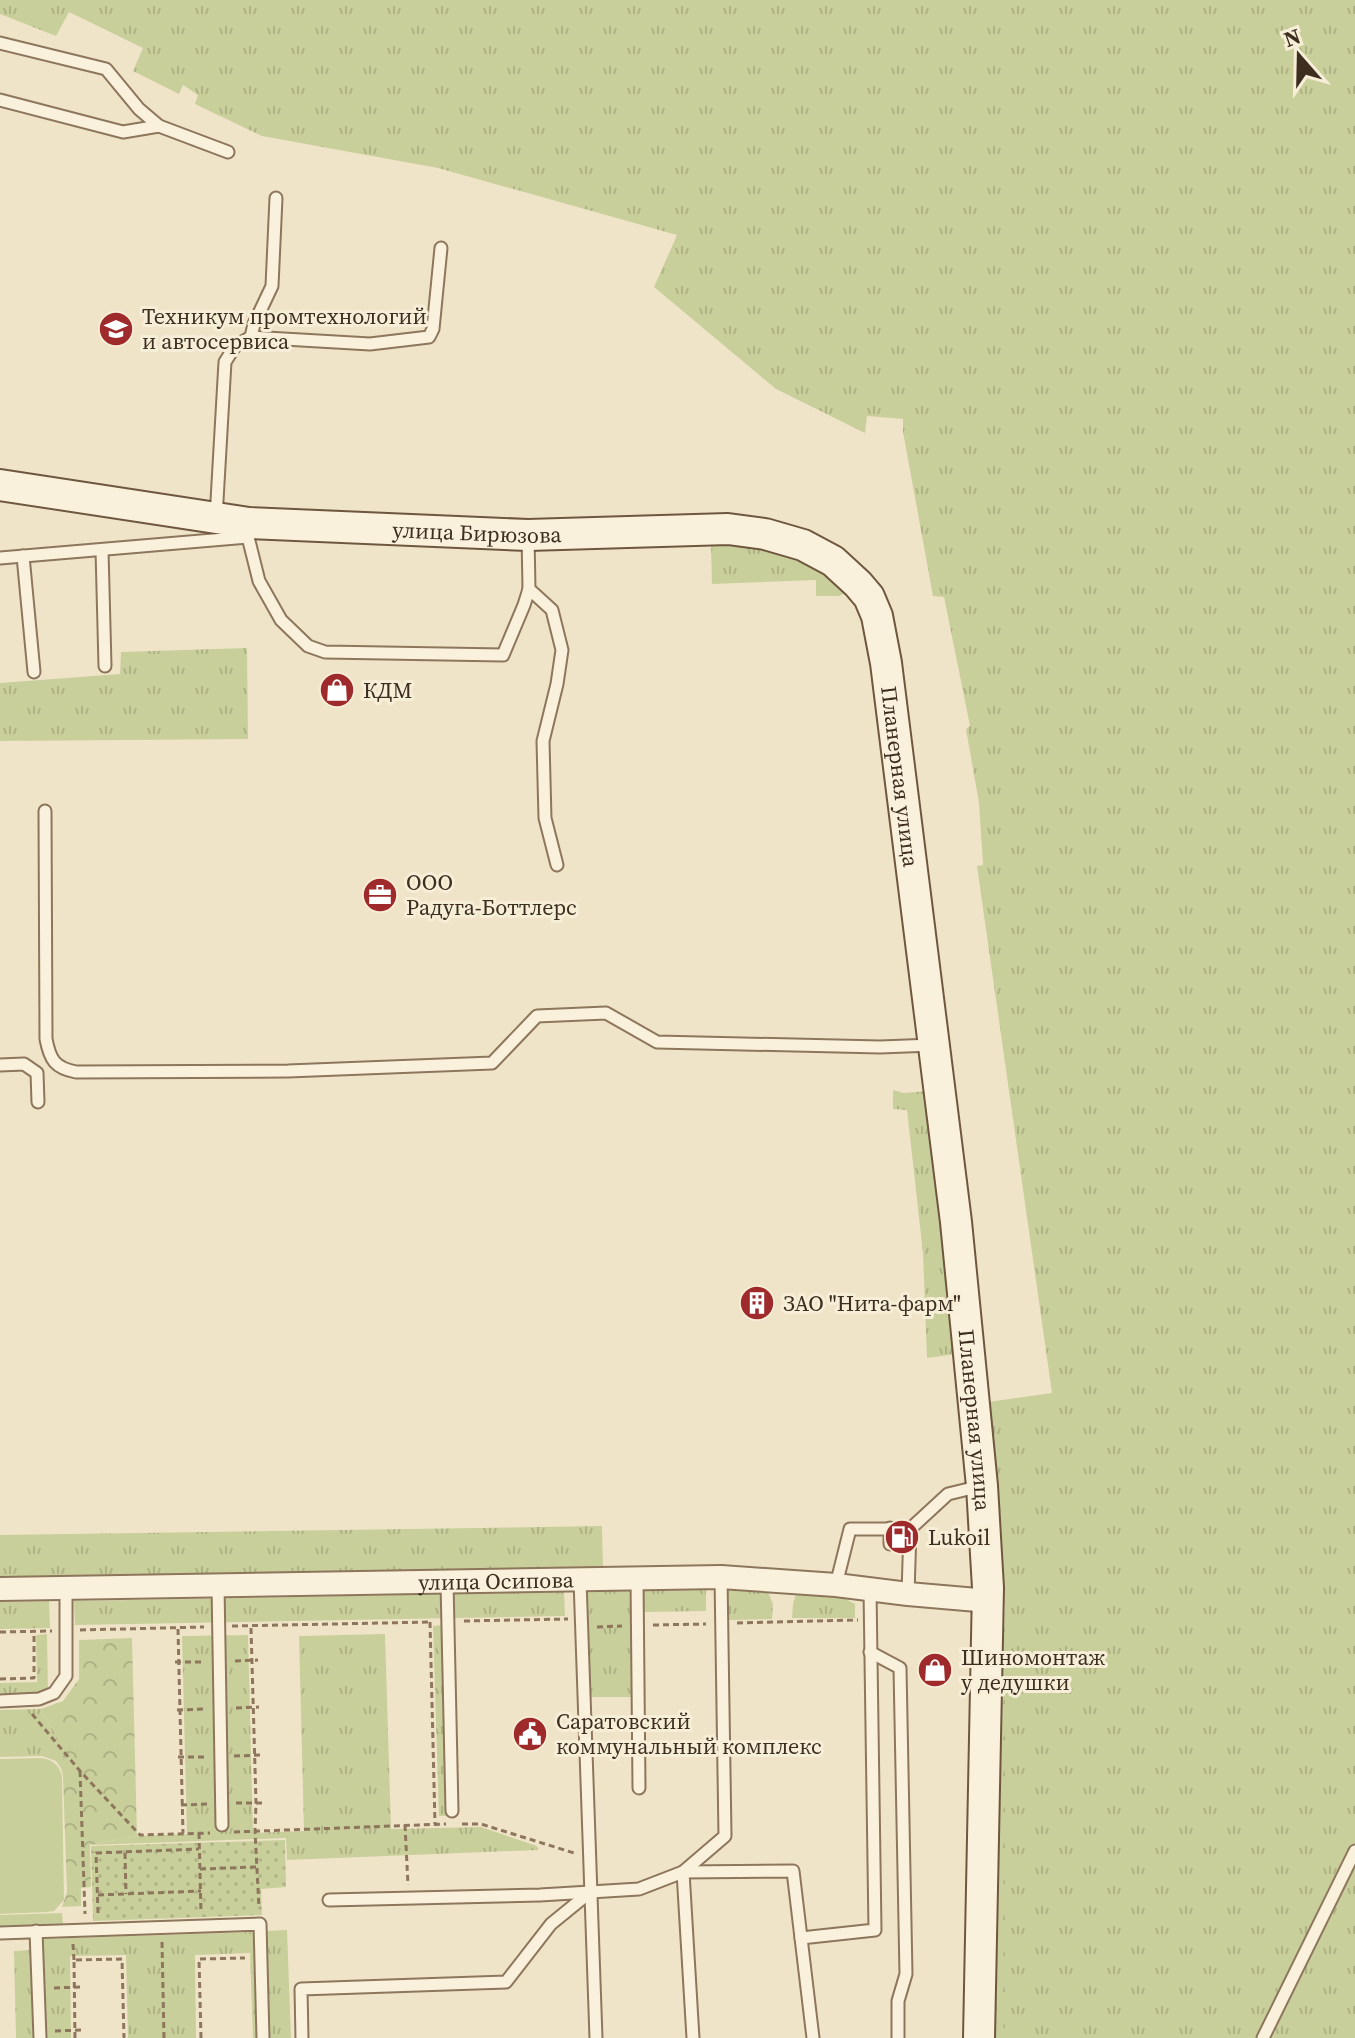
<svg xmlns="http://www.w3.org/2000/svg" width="1355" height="2038" font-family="'Source Serif 4',serif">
	<defs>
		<pattern id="grass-tufts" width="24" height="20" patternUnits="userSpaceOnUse" patternTransform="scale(2)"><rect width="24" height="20" fill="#c9cf9b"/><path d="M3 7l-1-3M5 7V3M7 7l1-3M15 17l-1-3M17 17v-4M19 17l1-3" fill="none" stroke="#aeb285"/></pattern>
		<pattern id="forest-crowns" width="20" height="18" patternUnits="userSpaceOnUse" patternTransform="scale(2)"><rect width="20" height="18" fill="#c9cf9b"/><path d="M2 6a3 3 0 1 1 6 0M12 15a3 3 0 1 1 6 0" fill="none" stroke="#aeb285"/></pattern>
		<pattern id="park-dots" width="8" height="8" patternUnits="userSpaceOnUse" patternTransform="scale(2)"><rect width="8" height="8" fill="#c9cf9b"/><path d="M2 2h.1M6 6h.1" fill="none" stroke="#aeb285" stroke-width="1.8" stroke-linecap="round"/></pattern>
	</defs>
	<rect width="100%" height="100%" fill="#f0e4c8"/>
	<g fill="url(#grass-tufts)">
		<polygon points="0,0 1355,0 1355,2038 1005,2038 1005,1603 1001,1532 988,1402 1052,1393 977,866 983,865 979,803 966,729 970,726 944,597 933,596 903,432 903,419 867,416 865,433 776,389 654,287 677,235 438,168 262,136 195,104 198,95 183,85 179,94 133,71 143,48 69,12 56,36 0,14"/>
		<path d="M732,545C754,547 782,548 802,556C819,564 834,579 848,592L839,596H816V580L712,584L711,546Z"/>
		<polygon points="247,648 248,739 0,741 0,683 120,674 121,652"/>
		<polygon points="893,1090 904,1093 927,1091 957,1354 927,1358 923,1253 907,1110 893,1109"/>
		<polygon points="602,1526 603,1569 0,1579 0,1535"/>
		<polygon points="728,1589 768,1592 773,1604 772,1619 728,1620"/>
		<polygon points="586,1590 632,1590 633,1697 588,1697"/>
		<polygon points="706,1590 706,1611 644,1612 644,1591"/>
		<polygon points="564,1592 565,1616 75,1625 74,1601"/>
		<polygon points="796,1594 842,1597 855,1604 855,1618 792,1618 793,1604"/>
		<polygon points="49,1601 50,1628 0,1629 0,1602"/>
		<polygon points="443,1625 449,1816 439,1816 433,1626"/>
		<polygon points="47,1634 48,1694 0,1695 0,1683 37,1682 36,1635"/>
		<polygon points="385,1634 391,1829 481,1827 537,1846 538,1850 287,1860 286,1838 90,1845 137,1836 187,1834 182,1636 248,1635 253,1833 304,1831 299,1636"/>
		<polygon points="41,1709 56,1735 56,1761 42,1756 0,1757 0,1710"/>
		<polygon points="62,1913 63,1925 0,1928 0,1915"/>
		<polygon points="287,1930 291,2038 269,2038 266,1931"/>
		<polygon points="256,1932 259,2038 253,2038 250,1953 195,1955 196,2038 128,2038 126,1955 70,1956 71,2038 46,2038 42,1939"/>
		<polygon points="30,1950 33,2038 16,2038 14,1951"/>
	</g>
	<g fill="url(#forest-crowns)">
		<polygon points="1005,1603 1005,2038 991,2038"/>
		<polygon points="132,1638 137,1836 90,1845 91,1887 81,1888 81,1906 62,1907 67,1892 63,1776 61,1768 56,1761 56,1735 41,1709 63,1701 79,1679 79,1640"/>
	</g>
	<polygon fill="url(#park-dots)" points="285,1840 286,1887 261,1889 262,1915 93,1921 91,1846"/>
	<path fill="#c9cf9b" d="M42,1758C53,1760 59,1765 62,1776L64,1900L54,1911L47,1912L0,1914V1759Z"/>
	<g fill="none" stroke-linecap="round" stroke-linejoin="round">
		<g stroke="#8d765c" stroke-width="15">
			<g id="lane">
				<polyline points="0,43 106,69 139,109 159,126 228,152"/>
				<polyline points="0,100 123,132 159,126"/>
				<polyline points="251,337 254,324 272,286 276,198"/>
				<polyline points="216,518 225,362 235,346 251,337 370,344 429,337 433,329 441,248"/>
				<polyline points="528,536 529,589 552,610 562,650 557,684 543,741 545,818 557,865"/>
				<polyline points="248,537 259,581 281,620 308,646 325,652 503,655 524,605 529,589"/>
				<polyline points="102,550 105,666"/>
				<polyline points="23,556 34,672"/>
				<polyline points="0,558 248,537 248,531"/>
				<path d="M45,811L46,1039C50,1060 55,1068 76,1072L288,1071L492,1063L537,1016L606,1013L657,1042L880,1047L933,1045"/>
				<polyline points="0,1065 24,1064 37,1073 38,1102"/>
				<polyline points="890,1544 890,1528"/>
				<polyline points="637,1578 639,1788"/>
				<polyline points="580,1580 596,2038"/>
				<polyline points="447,1582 452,1811"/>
				<polyline points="836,1585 850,1529 910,1529"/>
				<polyline points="218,1586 222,1825"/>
				<polyline points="908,1594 910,1529 948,1494 981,1486"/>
				<polyline points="870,1652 900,1668 906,1974 898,2001 898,2038"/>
				<polyline points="0,1701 39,1699 54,1693 66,1676 66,1588"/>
				<polyline points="329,1900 540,1895 590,1892 639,1889 683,1872 793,1871 813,2038"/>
				<polyline points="36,1931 40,2038"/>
				<polyline points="0,1933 260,1924 263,2038"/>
				<polyline points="801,1938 875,1930 870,1590"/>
				<polyline points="302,2038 301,1989 506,1982 551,1924 589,1893"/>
				<polyline points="693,2038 683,1872 725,1836 721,1577"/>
				<polyline points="1263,2038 1355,1851"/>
			</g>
		</g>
		<g stroke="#8d765c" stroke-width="26">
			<g id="street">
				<path id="s1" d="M0,1589L721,1577L836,1585L908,1594L989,1601"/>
			</g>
		</g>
		<g stroke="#6f573f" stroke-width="34">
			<g id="secondary">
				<path id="s2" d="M0,485L249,523L528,535L728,529L765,534L803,545L833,561L858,584L869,597L877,616L886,663L956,1222L982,1486L988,1588L979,2038"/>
			</g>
		</g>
		<g stroke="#8d765c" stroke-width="3" stroke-dasharray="6 4" stroke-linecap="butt">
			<polyline points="464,1621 568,1619"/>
			<polyline points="430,1622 435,1824"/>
			<polyline points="737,1623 858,1620"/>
			<polyline points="653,1625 706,1624"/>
			<polyline points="232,1626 432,1622"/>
			<polyline points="597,1627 622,1626"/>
			<polyline points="251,1628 256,1803 255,1831 259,1908"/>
			<polyline points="178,1629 183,1833"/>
			<polyline points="80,1630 204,1627"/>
			<polyline points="0,1632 52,1631"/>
			<polyline points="235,1661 258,1660"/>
			<polyline points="175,1662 203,1662"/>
			<polyline points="0,1679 34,1678 34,1631"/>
			<polyline points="236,1708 259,1707"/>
			<polyline points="177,1710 205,1709"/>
			<polyline points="32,1714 80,1771 140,1835 210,1833"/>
			<polyline points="234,1756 261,1755"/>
			<polyline points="178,1757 206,1757"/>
			<polyline points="80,1771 85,1914"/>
			<polyline points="236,1803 262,1803"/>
			<polyline points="181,1805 209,1804"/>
			<polyline points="462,1824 481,1824 574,1853"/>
			<polyline points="405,1825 408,1885"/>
			<polyline points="234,1832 446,1824"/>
			<polyline points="199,1833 201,1913"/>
			<polyline points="125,1853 126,1894"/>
			<polyline points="200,1869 256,1867"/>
			<polyline points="98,1895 201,1891"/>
			<polyline points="98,1913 96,1853 199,1849"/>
			<polyline points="162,1942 164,2038"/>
			<polyline points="73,1944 74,1960"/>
			<polyline points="54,1988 80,1987"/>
			<polyline points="55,2031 81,2030"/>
			<polyline points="75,2038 74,1960 122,1959 124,2038"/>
			<polyline points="201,2038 199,1959 245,1958"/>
		</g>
		<use href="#lane" stroke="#faf1dc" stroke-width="11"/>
		<use href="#street" stroke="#faf1dc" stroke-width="22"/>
		<use href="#secondary" stroke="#faf1dc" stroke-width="30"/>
	</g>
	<defs>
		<g id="university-disc" transform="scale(1.8)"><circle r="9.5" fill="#9e2a2b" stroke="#f7eed8"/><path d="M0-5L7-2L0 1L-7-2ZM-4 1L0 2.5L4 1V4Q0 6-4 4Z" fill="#fff"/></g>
		<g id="shop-disc" transform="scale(1.8)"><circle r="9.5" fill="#9e2a2b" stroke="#f7eed8"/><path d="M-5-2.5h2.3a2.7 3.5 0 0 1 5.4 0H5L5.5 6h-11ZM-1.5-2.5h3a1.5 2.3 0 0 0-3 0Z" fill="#fff"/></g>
		<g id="office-disc" transform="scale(1.8)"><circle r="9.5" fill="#9e2a2b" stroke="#f7eed8"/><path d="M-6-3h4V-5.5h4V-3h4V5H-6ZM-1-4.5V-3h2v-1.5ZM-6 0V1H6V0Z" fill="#fff"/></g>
		<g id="building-disc" transform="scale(1.8)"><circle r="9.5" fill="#9e2a2b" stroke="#f7eed8"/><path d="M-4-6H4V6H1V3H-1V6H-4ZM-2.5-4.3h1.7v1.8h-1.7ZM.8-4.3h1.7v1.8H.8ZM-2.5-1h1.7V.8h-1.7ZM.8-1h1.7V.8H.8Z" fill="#fff"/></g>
		<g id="fuel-disc" transform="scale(1.8)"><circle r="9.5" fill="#9e2a2b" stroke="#f7eed8"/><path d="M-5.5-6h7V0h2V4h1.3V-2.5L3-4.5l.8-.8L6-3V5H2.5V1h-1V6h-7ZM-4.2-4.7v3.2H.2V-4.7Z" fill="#fff"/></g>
		<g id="civic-disc" transform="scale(1.8)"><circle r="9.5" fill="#9e2a2b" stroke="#f7eed8"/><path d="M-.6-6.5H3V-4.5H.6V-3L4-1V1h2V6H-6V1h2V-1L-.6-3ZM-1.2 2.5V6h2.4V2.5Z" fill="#fff"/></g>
	</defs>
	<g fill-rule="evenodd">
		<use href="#university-disc" x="116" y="329"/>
		<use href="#shop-disc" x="337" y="690"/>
		<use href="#office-disc" x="380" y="895"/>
		<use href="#building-disc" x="757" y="1303"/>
		<use href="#fuel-disc" x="902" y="1537"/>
		<use href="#shop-disc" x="935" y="1670"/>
		<use href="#civic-disc" x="530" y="1734"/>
	</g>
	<g text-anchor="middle" stroke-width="6" stroke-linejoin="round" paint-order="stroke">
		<g font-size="22" fill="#3d2e20" stroke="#f7eed8" text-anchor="start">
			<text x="142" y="324">Техникум промтехнологий<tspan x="142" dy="25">и автосервиса</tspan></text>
			<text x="363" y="698">КДМ</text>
			<text x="406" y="890">ООО<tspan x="406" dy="25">Радуга-Боттлерс</tspan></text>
			<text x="783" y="1311">ЗАО "Нита-фарм"</text>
			<text x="928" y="1545">Lukoil</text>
			<text x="961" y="1665">Шиномонтаж<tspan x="961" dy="25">у дедушки</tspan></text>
			<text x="556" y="1729">Саратовский<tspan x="556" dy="25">коммунальный комплекс</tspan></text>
		</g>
		<g font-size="22" fill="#3d2e20" stroke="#f7eed8">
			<text dy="8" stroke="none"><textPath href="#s2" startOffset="480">улица Бирюзова</textPath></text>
			<text dy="8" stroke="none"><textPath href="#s2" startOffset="1076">Планерная улица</textPath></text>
			<text dy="8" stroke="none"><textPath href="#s2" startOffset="1724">Планерная улица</textPath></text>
			<text dy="8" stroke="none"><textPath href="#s1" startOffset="496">улица Осипова</textPath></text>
		</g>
	</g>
	<g transform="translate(1299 56) rotate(340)" stroke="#f7eed8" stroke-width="6" paint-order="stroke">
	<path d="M0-6L14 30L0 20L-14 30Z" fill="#3d2e20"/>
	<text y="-12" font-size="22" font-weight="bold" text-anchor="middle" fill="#3d2e20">N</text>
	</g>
</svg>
